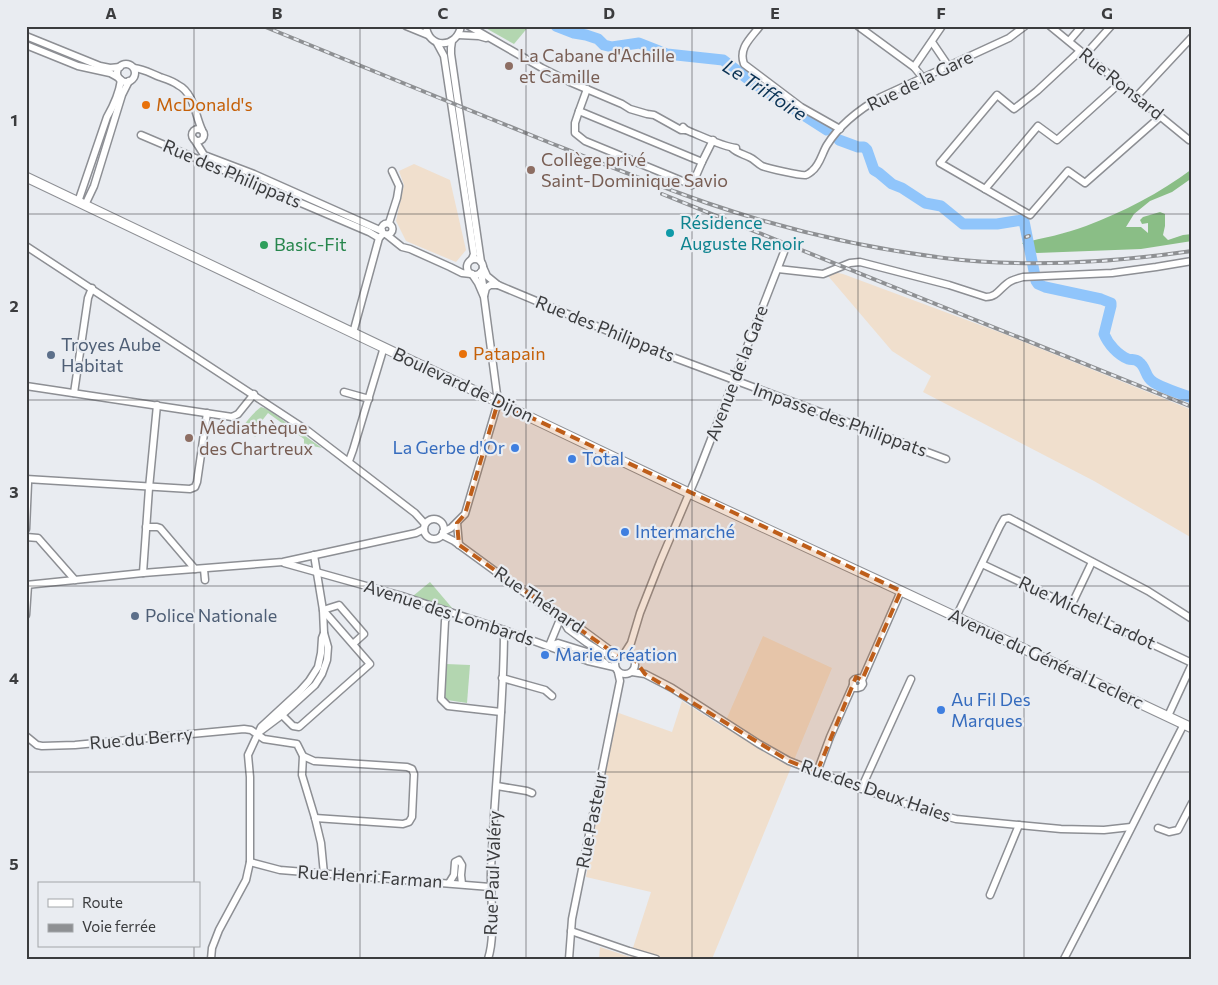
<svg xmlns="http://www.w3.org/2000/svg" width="1218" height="985" font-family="Commissioner,sans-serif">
	<rect width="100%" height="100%" fill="#e9ecf1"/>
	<g fill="#f0dfcd">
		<polygon points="414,164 450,180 466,250 456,262 406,241 396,221 404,185 399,171"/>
		<polygon points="823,270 843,274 1007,335 1192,410 1192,538 1094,481 923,392 931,376 892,351"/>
		<polygon points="763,636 832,668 712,959 599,959 600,947 630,957 651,892 586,877 616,712 672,732 682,701 723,727"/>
	</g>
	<g fill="#b3d6b0">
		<polygon points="482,26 529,26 514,44"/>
		<path d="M261,407L267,409L322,448L304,444V439L268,413L253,432L257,435L255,437L246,426L243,428L242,427C247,421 255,411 261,407Z"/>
		<polygon points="430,582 453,609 413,596"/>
		<polygon points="446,664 470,665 467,703 447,700 444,696"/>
	</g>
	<path fill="#8abe86" d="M1192,169V178L1172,192L1150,201L1134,214L1126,227H1141L1148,233V223L1142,224L1140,220L1143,217L1160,212L1165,214V226L1163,235L1168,240L1183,235L1192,234V241L1141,249L1037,253L1030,251L1022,243C1043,238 1065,234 1086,226C1123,212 1160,193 1192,169Z"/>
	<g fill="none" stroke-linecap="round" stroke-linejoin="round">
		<g stroke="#90c5fb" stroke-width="11">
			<polyline points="556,26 574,33 586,35 598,39 604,45 612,47 639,43 667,54 723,60 752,82 827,130"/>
			<path d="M839,140L858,147H864L867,150L874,170L879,173L892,184L902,188L925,203L941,206L963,224H997L1022,220L1024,221L1036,281L1038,284L1045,287L1101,299L1111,303V306L1104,334C1108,344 1118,355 1128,359C1132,360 1136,359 1139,362C1145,366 1145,373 1149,378C1154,386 1182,394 1192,398"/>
		</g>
		<g stroke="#8d8f94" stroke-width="9">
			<g id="minor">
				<polyline points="406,26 428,35"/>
				<path d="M426,26C428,49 457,49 461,26"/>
				<polyline points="469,26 542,68 570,82 622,104 630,109 647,114 654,115 681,130 686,130"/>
				<path d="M760,26C751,38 738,48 744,64L801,107L840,129"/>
				<polyline points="858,26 914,67 923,78"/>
				<polyline points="1050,26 1189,140 1192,137"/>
				<polyline points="458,35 479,36 486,38"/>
				<polyline points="26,36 100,66 110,68 120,67"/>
				<polyline points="452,41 451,48 451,54 481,262"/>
				<polyline points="1069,41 1082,26"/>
				<polyline points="932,42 949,67"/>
				<polyline points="437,43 444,56 473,248 474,254 472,259"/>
				<polyline points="26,45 78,66 110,73 119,78"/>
				<polyline points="1080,51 1037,91 1014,109 997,95 940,163 1030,215 1068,171 1085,183 1160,117"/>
				<polyline points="1085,55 1111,26"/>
				<circle cx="126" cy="73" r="9"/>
				<polyline points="914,67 942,26"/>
				<path d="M134,68C144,69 150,73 160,77C166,79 173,81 178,85C194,93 195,115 202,130"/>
				<polyline points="587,89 579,111 702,162 713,140"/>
				<polyline points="1136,97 1192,37"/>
				<polyline points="579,111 575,123 575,133 585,141 692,185 702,162"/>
				<path d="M683,127L686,130C699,135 723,147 736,148"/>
				<circle cx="198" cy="135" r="6"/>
				<polyline points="141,135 369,232 379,238"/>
				<polyline points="194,139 204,155 254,174 382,231"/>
				<path d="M732,148C737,153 743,154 749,157C754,159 757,163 762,166C767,168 801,176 806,175C807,175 811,172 812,171C820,165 822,153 827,145C840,124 860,109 881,97L1009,38L1025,26"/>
				<polyline points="985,189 1038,126 1057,140 1120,83"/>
				<path d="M78,202L107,117C114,105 119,94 121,80"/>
				<polyline points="85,205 94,186 122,95 129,81"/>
				<polyline points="389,223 397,198 399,186 392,171"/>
				<circle cx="387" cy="229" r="5.5"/>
				<polyline points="387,235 402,247 410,249 450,267 462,273 471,274"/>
				<polyline points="26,246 308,431 415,513 425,524"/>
				<circle cx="475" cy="267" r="8"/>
				<polyline points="483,267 487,276 498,285 651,349 946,459"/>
				<path d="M778,269L823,274L850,263L860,262L949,285L986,297C998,297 1001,286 1011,281C1015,279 1019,278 1023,277L1112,273L1156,267L1192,261"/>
				<polyline points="481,272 484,291"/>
				<polyline points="484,296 486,288 490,285 498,285"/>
				<polyline points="353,333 379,238 381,236"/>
				<polyline points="26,386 232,417 238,414 254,394"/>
				<polyline points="344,392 369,399"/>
				<polyline points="74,393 88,298 92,288"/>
				<polyline points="349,461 353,450 384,347"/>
				<polyline points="26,479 190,489 195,487 197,482 207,413"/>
				<circle cx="434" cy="529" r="10"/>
				<polyline points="457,523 459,545"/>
				<polyline points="146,527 157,527 160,528 195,569"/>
				<polyline points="26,529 28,483 27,479"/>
				<polyline points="443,532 451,528 465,514 498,402 484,297 478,283 472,274"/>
				<polyline points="442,535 454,541 551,612 576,625 618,656"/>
				<polyline points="26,537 38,538 75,580"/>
				<polyline points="284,563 402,596 504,630 588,661 614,667"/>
				<polyline points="982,564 1192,663"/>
				<polyline points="204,569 205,580"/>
				<polyline points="143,573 149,488 157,405"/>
				<polyline points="26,585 143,573 283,562 416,533 424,529"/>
				<polyline points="1071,606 1092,562"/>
				<polyline points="449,612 445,621 441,699 448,706 501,712"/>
				<polyline points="26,615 28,585"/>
				<polyline points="561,617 568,629 587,643 603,653 612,653"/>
				<polyline points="956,617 1000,526 1004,519 1009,518 1148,591 1192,619"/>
				<polyline points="549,646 558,643 590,653 605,663"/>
				<polyline points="549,646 561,617"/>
				<circle cx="625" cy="664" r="10"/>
				<polyline points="624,654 631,643 640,613 660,562 697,475 784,252"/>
				<polyline points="632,672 645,674 672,688 759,744 789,761 843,782 923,810 956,819 1061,829 1104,830 1131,827"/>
				<polyline points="502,678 545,690 552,696"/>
				<polyline points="862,680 859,678 855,679 853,681 853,685 855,688 858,688 861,687 863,684 862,680 901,591"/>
				<polyline points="282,715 293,726 299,727 370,664 323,610 339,605 364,634 353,644"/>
				<polyline points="1168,716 1192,664"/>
				<polyline points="258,733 282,715 315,685 322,674 327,660 328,647 324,633 323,610 314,555"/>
				<polyline points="26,736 37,745 42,746 75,745 244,729 251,730 264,739 297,744 303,756 302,775 315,818 321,843 324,874"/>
				<polyline points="303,756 314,761 407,767 412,769 414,774 412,817 409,822 403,824 315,818"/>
				<polyline points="817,772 830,737 853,685"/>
				<polyline points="497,786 527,791 532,793"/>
				<polyline points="861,789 911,679"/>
				<polyline points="1158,828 1169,832 1178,830 1192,803"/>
				<polyline points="250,862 280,870 490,887"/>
				<polyline points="449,883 454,875 455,862 459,860 462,865 461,875 462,884"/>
				<polyline points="990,895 1019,825"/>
				<polyline points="571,931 629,951 656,959"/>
				<polyline points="211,959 212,948 219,930 246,880 250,862 250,777 248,755 261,727 300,691 309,681 318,667 321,653 322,638 324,633"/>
				<path d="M488,959C496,935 490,897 491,871C494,791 504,711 504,630"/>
				<polyline points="569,959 572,919 620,681 618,672"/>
				<path d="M1064,959C1105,881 1144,802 1184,724"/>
			</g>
		</g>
		<g stroke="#8d8f94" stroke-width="11">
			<polyline id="major" points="26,177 689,493 901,591 1192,728"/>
		</g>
		<use href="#minor" stroke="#fff" stroke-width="6"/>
		<use href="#major" stroke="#fff" stroke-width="9"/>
		<g stroke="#8e9093" stroke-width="4">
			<g id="rail">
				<path d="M263,26C357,64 450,103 543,140C598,162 652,184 707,203C783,229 864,248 944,258C1027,268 1109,263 1192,251"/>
				<polyline points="662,194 1192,407"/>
				<polyline points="1026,237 1029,236"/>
			</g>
		</g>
		<use href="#rail" stroke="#e9ecf1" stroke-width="2" stroke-dasharray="5.5" stroke-linecap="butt"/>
	</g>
	<path fill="#be5e1a" fill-opacity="0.2" stroke="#be5e1a" stroke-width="4" stroke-dasharray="10 6" stroke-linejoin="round" d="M498,402L901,591L862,680L856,677L817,772L789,761L645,674L629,652L618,656L459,545L457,523L465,514Z"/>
	<path fill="none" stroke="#3b3c3e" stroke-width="1" stroke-opacity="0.55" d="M194,26V884M360,26V959M526,26V959M692,26V959M858,26V959M1024,26V959M26,214H1192M26,400H1192M26,586H1192M26,772H1192M194,946V959"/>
	<g fill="#8d6e63" stroke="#e9ecf1" stroke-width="2">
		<circle cx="509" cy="66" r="5"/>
		<circle cx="531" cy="170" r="5"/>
		<circle cx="189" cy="438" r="5"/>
	</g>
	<g fill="#e8710a" stroke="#e9ecf1" stroke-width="2">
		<circle cx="146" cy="105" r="5"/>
		<circle cx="463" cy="354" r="5"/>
	</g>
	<circle fill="#0f9aa8" stroke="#e9ecf1" stroke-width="2" cx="670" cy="233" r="5"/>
	<circle fill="#2e9e5b" stroke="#e9ecf1" stroke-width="2" cx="264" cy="245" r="5"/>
	<g fill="#5c6f8a" stroke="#e9ecf1" stroke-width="2">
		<circle cx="51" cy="355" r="5"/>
		<circle cx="135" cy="616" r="5"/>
	</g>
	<g fill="#3f7fe0" stroke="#e9ecf1" stroke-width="2">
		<circle cx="515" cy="448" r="5"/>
		<circle cx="572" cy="459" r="5"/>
		<circle cx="625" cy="532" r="5"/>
		<circle cx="545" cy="655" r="5"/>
		<circle cx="941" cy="710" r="5"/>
	</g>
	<g text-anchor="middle" stroke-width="4.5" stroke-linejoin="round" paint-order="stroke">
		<g font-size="18" fill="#785e54" stroke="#e9ecf1" text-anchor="start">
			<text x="519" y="62">La Cabane d'Achille<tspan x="519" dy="21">et Camille</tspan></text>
			<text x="541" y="166">Collège privé<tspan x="541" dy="21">Saint-Dominique Savio</tspan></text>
			<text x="199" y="434">Médiathèque<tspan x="199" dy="21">des Chartreux</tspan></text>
		</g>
		<g font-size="18" fill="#3b3c3e" stroke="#e9ecf1">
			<text transform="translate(920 81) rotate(-26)" y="6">Rue de la Gare</text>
			<text transform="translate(1121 84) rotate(39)" y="6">Rue Ronsard</text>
			<text transform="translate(232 174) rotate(23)" y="6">Rue des Philippats</text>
			<text transform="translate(605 329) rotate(22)" y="6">Rue des Philippats</text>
			<text transform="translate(737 373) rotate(-69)" y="6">Avenue de la Gare</text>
			<text transform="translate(463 385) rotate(25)" y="6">Boulevard de Dijon</text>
			<text transform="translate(840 420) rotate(20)" y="6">Impasse des Philippats</text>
			<text transform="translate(539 600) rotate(34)" y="6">Rue Thénard</text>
			<text transform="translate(449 613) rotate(18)" y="6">Avenue des Lombards</text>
			<text transform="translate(1087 613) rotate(25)" y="6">Rue Michel Lardot</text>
			<text transform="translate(1046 659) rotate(25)" y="6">Avenue du Général Leclerc</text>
			<text transform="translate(141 739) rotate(-5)" y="6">Rue du Berry</text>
			<text transform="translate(876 791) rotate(19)" y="6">Rue des Deux Haies</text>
			<text transform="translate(592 820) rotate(-79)" y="6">Rue Pasteur</text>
			<text transform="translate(493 873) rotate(-88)" y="6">Rue Paul Valéry</text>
			<text transform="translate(370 877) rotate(4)" y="6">Rue Henri Farman</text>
		</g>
		<g font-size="18" fill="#c56008" stroke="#e9ecf1" text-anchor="start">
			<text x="156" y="111">McDonald's</text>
			<text x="473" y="360">Patapain</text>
		</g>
		<g font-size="18" fill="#0d838f" stroke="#e9ecf1" text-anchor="start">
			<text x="680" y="229">Résidence<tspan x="680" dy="21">Auguste Renoir</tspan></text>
		</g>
		<g font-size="18" fill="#27864d" stroke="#e9ecf1" text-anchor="start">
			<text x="274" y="251">Basic-Fit</text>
		</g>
		<g font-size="18" fill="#4e5e75" stroke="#e9ecf1" text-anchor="start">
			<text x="61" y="351">Troyes Aube<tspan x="61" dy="21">Habitat</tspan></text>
			<text x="145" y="622">Police Nationale</text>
		</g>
		<g font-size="18" fill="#366cbe" stroke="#e9ecf1" text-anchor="start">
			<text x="505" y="454" text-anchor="end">La Gerbe d'Or</text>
			<text x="582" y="465">Total</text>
			<text x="635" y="538">Intermarché</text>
			<text x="555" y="661">Marie Création</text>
			<text x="951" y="706">Au Fil Des<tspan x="951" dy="21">Marques</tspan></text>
		</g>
		<g font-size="19" font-style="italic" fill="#093153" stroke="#e9ecf1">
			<text transform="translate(765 90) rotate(33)" y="7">Le Triffoire</text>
		</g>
	</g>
	<rect width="1218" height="985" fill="none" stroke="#e9ecf1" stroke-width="55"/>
	<rect x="38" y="882" width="162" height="65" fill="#e9ecf1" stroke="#a3a6a9"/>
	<rect x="48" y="899" width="25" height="8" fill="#ffffff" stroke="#a3a6a9"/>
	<text x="82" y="908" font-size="15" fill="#3b3c3e">Route</text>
	<rect x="48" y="924" width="25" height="8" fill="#8e9093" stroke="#a3a6a9"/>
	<text x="82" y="932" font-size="15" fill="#3b3c3e">Voie ferrée</text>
	<rect x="28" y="28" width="1162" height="930" fill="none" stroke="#3b3c3e" stroke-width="2"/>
	<g font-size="16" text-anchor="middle" font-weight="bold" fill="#3b3c3e">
		<text x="111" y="19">A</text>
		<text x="277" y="19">B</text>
		<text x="443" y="19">C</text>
		<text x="609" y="19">D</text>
		<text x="775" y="19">E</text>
		<text x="941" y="19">F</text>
		<text x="1107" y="19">G</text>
		<text x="14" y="126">1</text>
		<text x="14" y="312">2</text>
		<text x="14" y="498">3</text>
		<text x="14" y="684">4</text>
		<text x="14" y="870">5</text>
	</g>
</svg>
